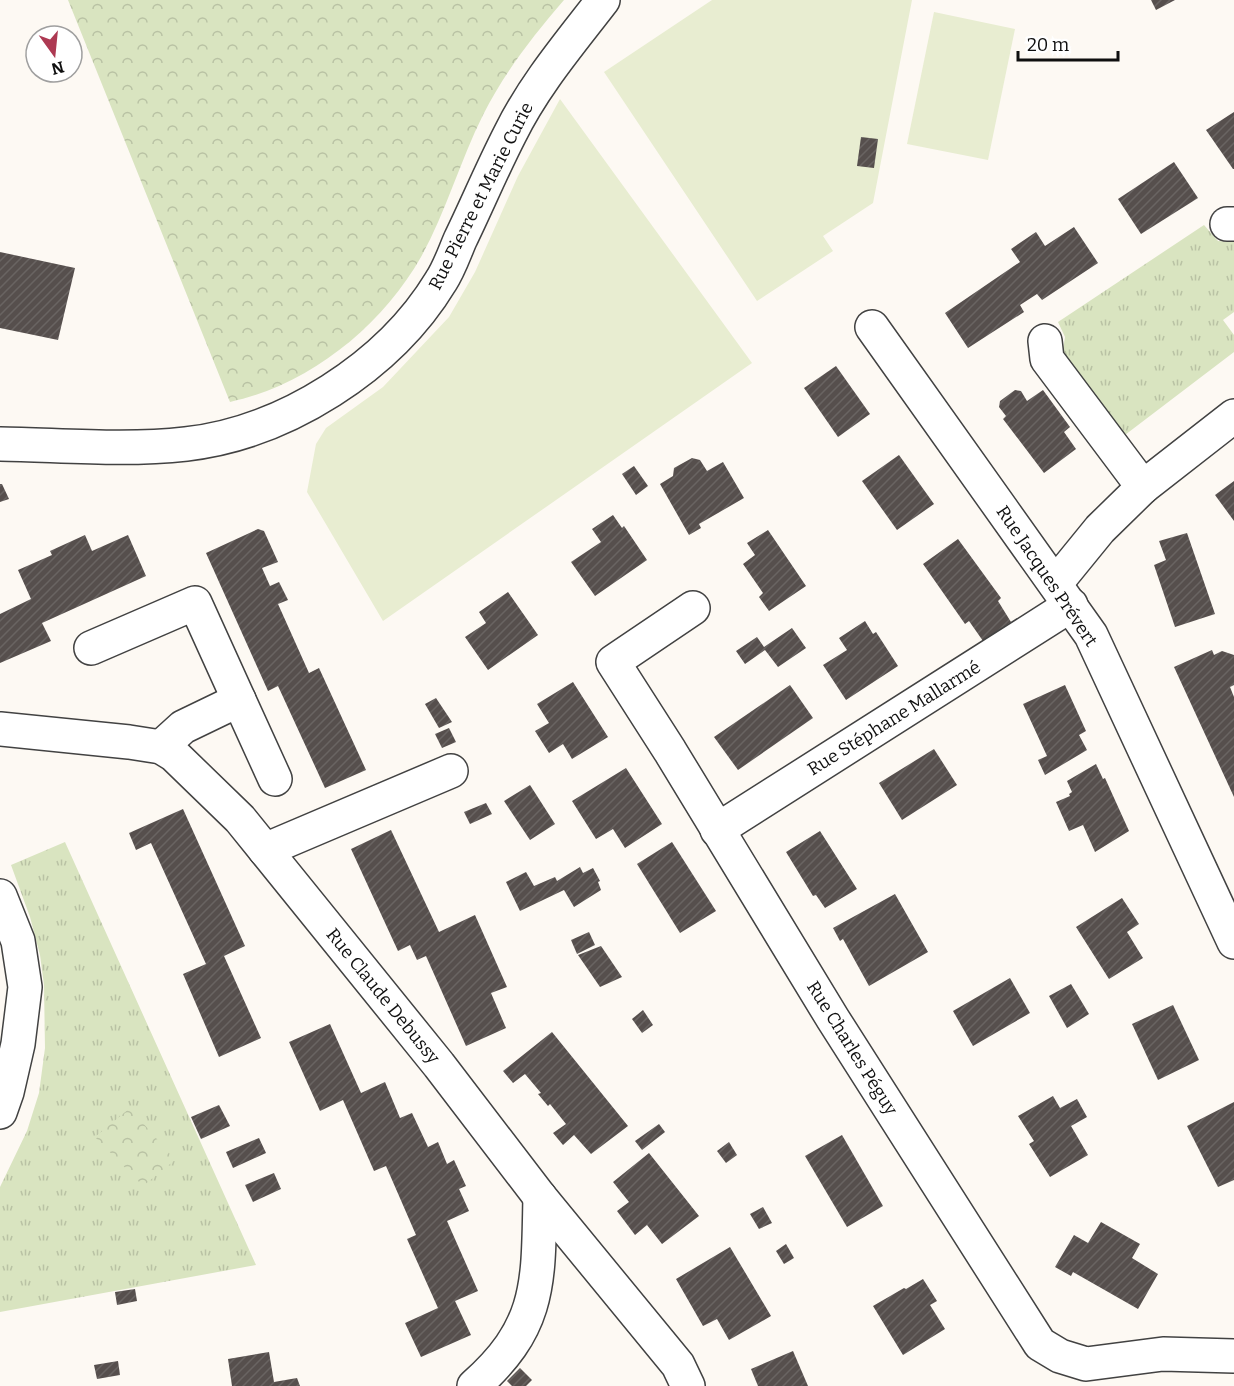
<svg xmlns="http://www.w3.org/2000/svg" width="1234" height="1386" font-family="Bitter,serif">
	<defs>
		<pattern id="grass-tufts" width="24" height="20" patternUnits="userSpaceOnUse" patternTransform="scale(1.5)"><rect width="24" height="20" fill="#d9e4c0"/><path d="M3 7l-1-3M5 7V3M7 7l1-3M15 17l-1-3M17 17v-4M19 17l1-3" fill="none" stroke="#b9c2a4"/></pattern>
		<pattern id="park-crowns" width="20" height="18" patternUnits="userSpaceOnUse" patternTransform="scale(1.5)"><rect width="20" height="18" fill="#d9e4c0"/><path d="M2 6a3 3 0 1 1 6 0M12 15a3 3 0 1 1 6 0" fill="none" stroke="#b9c2a4"/></pattern>
		<pattern id="building-hatch" width="6" height="6" patternUnits="userSpaceOnUse" patternTransform="scale(1.5)"><rect width="6" height="6" fill="#564f4d"/><path d="M-1 1l2-2M0 6l6-6M5 7l2-2" fill="none" stroke="#696462"/></pattern>
	</defs>
	<rect width="100%" height="100%" fill="#fdf9f3"/>
	<g fill="url(#grass-tufts)">
		<polygon points="1204,225 1218,241 1234,242 1234,312 1223,320 1234,335 1234,352 1121,438 1062,356 1065,337 1058,322"/>
		<polygon points="65,842 256,1265 0,1312 0,1187 27,1131 39,1093 45,1048 44,985 40,955 30,917 11,865"/>
	</g>
	<g fill="url(#park-crowns)">
		<path d="M68,0H564C533,36 504,73 483,115C460,161 446,212 421,257C381,327 309,385 230,402Z"/>
		<polygon points="130,1108 175,1160 143,1186 95,1137"/>
	</g>
	<g fill="#e8edd1">
		<polygon points="712,0 912,0 873,203 823,236 833,251 757,301 604,72"/>
		<polygon points="934,12 1015,29 988,160 907,144"/>
		<polygon points="560,99 752,363 383,621 307,492 316,444 326,428 383,387 449,317 475,272 518,176"/>
	</g>
	<g fill="url(#building-hatch)">
		<polygon points="1151,0 1175,0 1156,10"/>
		<polygon points="1234,112 1234,169 1233,169 1206,130"/>
		<polygon points="861,137 878,139 874,168 857,166"/>
		<polygon points="1174,162 1198,198 1141,234 1118,199"/>
		<polygon points="1074,227 1098,263 1042,300 1037,294 1020,305 1024,312 968,348 945,313 1020,262 1011,249 1036,232 1045,246"/>
		<polygon points="0,252 75,268 58,340 0,328"/>
		<polygon points="836,366 870,414 838,437 804,388"/>
		<polygon points="1015,390 1021,391 1027,401 1043,390 1070,427 1064,432 1076,449 1044,473 1003,419 1006,416 999,407 1000,401"/>
		<polygon points="899,455 934,504 897,530 862,481"/>
		<polygon points="692,458 700,460 707,471 723,462 744,498 699,524 701,528 689,535 660,484 673,476 674,468"/>
		<polygon points="634,466 648,486 636,495 622,474"/>
		<polygon points="1234,481 1234,521 1215,495"/>
		<polygon points="0,484 2,484 9,499 0,502"/>
		<polygon points="613,515 622,528 624,526 647,560 595,596 571,562 601,542 592,529"/>
		<polygon points="258,529 264,531 278,562 262,568 270,586 279,582 288,600 278,604 309,673 319,668 366,770 325,788 278,686 268,691 206,553"/>
		<polygon points="768,530 806,586 769,611 759,597 763,593 743,564 755,555 747,543"/>
		<polygon points="1187,533 1215,614 1175,627 1154,565 1166,560 1159,541"/>
		<polygon points="85,535 92,551 128,535 146,576 42,623 51,641 0,663 0,614 31,599 18,570 52,555 50,551"/>
		<polygon points="958,539 1001,598 998,601 1011,622 983,641 969,621 965,624 923,564"/>
		<polygon points="508,592 538,635 488,670 465,637 486,623 479,612"/>
		<polygon points="865,621 873,634 876,632 898,666 846,700 823,665 847,650 839,638"/>
		<polygon points="792,628 806,648 778,667 765,650 745,664 736,651 757,637 764,647"/>
		<polygon points="1212,650 1214,655 1222,651 1234,655 1234,685 1230,687 1234,697 1234,797 1174,667"/>
		<polygon points="573,682 608,737 572,759 563,744 549,753 535,731 549,723 537,704"/>
		<polygon points="790,685 813,718 738,770 714,737"/>
		<polygon points="1065,685 1086,731 1079,735 1087,750 1045,775 1038,760 1047,756 1023,704"/>
		<polygon points="436,698 452,722 439,728 425,704"/>
		<polygon points="449,728 456,742 442,748 435,734"/>
		<polygon points="934,749 957,785 902,820 879,783"/>
		<polygon points="1096,764 1103,779 1105,778 1129,831 1095,852 1083,825 1069,831 1056,802 1070,796 1069,794 1072,792 1067,781"/>
		<polygon points="626,768 662,824 625,848 613,829 596,839 572,801"/>
		<polygon points="530,785 555,824 530,840 504,801"/>
		<polygon points="486,803 492,814 470,824 464,812"/>
		<polygon points="183,809 245,946 224,956 261,1038 219,1057 183,974 206,964 151,843 136,850 129,833"/>
		<polygon points="391,830 439,932 475,915 507,987 491,993 506,1028 466,1046 426,956 417,960 410,945 398,951 351,849"/>
		<polygon points="820,831 857,889 825,908 816,895 813,896 786,852"/>
		<polygon points="672,842 716,911 680,933 637,864"/>
		<polygon points="580,867 583,873 593,868 600,881 598,882 601,890 574,907 564,890 520,911 506,882 526,872 534,886 555,877 557,881"/>
		<polygon points="895,894 928,952 869,986 843,939 840,941 833,928"/>
		<polygon points="1122,898 1139,924 1127,932 1143,958 1109,979 1076,927"/>
		<polygon points="589,932 595,945 577,954 571,940"/>
		<polygon points="601,946 622,977 600,987 578,955"/>
		<polygon points="1010,978 1030,1013 973,1046 953,1011"/>
		<polygon points="1071,984 1089,1014 1067,1028 1049,996"/>
		<polygon points="1173,1005 1199,1060 1158,1080 1132,1024"/>
		<polygon points="643,1010 653,1025 642,1033 632,1019"/>
		<polygon points="330,1024 361,1093 385,1082 400,1118 412,1113 428,1147 438,1142 447,1164 454,1160 466,1186 459,1189 469,1211 447,1221 478,1291 455,1301 471,1335 421,1357 405,1323 438,1308 407,1239 416,1235 386,1166 374,1171 343,1100 320,1111 289,1042"/>
		<polygon points="552,1032 628,1126 591,1154 574,1135 563,1145 553,1133 566,1124 550,1104 548,1106 538,1094 541,1093 525,1074 513,1083 503,1071"/>
		<polygon points="1053,1096 1060,1108 1077,1099 1087,1117 1071,1126 1088,1155 1050,1177 1029,1144 1034,1141 1018,1116"/>
		<polygon points="1234,1102 1234,1180 1218,1187 1187,1126"/>
		<polygon points="219,1105 230,1126 201,1139 191,1117"/>
		<polygon points="659,1124 665,1132 642,1150 635,1141"/>
		<polygon points="842,1135 883,1206 847,1227 805,1156"/>
		<polygon points="259,1138 266,1153 233,1168 226,1152"/>
		<polygon points="729,1142 737,1155 726,1163 717,1151"/>
		<polygon points="649,1153 699,1216 662,1244 647,1225 635,1235 617,1211 629,1202 613,1182"/>
		<polygon points="274,1173 281,1189 253,1202 245,1185"/>
		<polygon points="763,1207 772,1223 759,1229 750,1214"/>
		<polygon points="1101,1222 1140,1244 1132,1258 1158,1274 1138,1309 1073,1272 1071,1276 1055,1267 1074,1235 1088,1243"/>
		<polygon points="786,1244 794,1258 784,1264 776,1251"/>
		<polygon points="730,1247 771,1316 729,1340 717,1319 703,1326 676,1279"/>
		<polygon points="923,1279 937,1301 930,1305 945,1329 903,1355 873,1306 904,1288 906,1289"/>
		<polygon points="135,1289 137,1301 117,1305 115,1292"/>
		<polygon points="793,1351 808,1386 758,1386 751,1369"/>
		<polygon points="269,1352 274,1382 297,1378 300,1386 232,1386 228,1359"/>
		<polygon points="118,1361 120,1375 97,1379 94,1365"/>
		<polygon points="520,1368 532,1380 526,1386 512,1386 507,1381"/>
	</g>
	<g fill="none" stroke-linecap="round" stroke-linejoin="round">
		<g stroke="#424242" stroke-width="36">
			<g id="minor">
				<polyline points="1227,224 1234,224"/>
				<polyline points="872,327 1091,635 1234,942"/>
				<polyline points="1045,341 1047,359 1143,487"/>
				<path d="M0,444C61,445 125,451 186,444C284,433 389,367 441,281C449,269 454,254 460,240C477,205 492,169 510,134C534,85 570,43 603,0"/>
				<polyline points="1056,583 1100,529 1143,487 1234,416"/>
				<polyline points="693,608 613,662 670,751 833,1019 1040,1344 1060,1356 1086,1364 1163,1354 1234,1356"/>
				<polyline points="91,648 195,603 239,700"/>
				<polyline points="0,729 129,742 161,747 174,755 240,819 439,1065 540,1197 678,1365 688,1386"/>
				<polyline points="161,747 183,727 239,700 275,779"/>
				<polyline points="717,830 1071,605"/>
				<polyline points="265,850 451,771"/>
				<polyline points="0,896 18,941 25,987 18,1044 7,1092 0,1112"/>
				<path d="M474,1386C542,1326 538,1282 540,1197"/>
			</g>
		</g>
		<use href="#minor" stroke="#fff" stroke-width="33"/>
	</g>
	<g text-anchor="middle" stroke-width="6" stroke-linejoin="round" paint-order="stroke">
		<g font-size="18" fill="#0f0f0f" stroke="#fff">
			<text transform="translate(481 196) rotate(-63)" y="6">Rue Pierre et Marie Curie</text>
			<text transform="translate(1047 576) rotate(56)" y="6">Rue Jacques Prévert</text>
			<text transform="translate(894 718) rotate(-32)" y="6">Rue Stéphane Mallarmé</text>
			<text transform="translate(383 996) rotate(51)" y="6">Rue Claude Debussy</text>
			<text transform="translate(852 1048) rotate(58)" y="6">Rue Charles Péguy</text>
		</g>
	</g>
	<g transform="translate(54 54) rotate(165)"><circle r="28" fill="#ffffff" stroke="#9f9f9f" stroke-width="1.5"/>
	<path d="M0-4.5L10 22L0 15L-10 22Z" fill="#ad3952"/>
	<text y="-9" font-size="16" font-weight="bold" text-anchor="middle" fill="#0f0f0f">N</text>
	</g>
	<path d="M1018 51v9h100v-9" fill="none" stroke="#0f0f0f" stroke-width="3"/>
	<text x="1027" y="51" font-size="18" fill="#0f0f0f" stroke="#ffffff" stroke-width="4.5" paint-order="stroke">20 m</text>
</svg>
